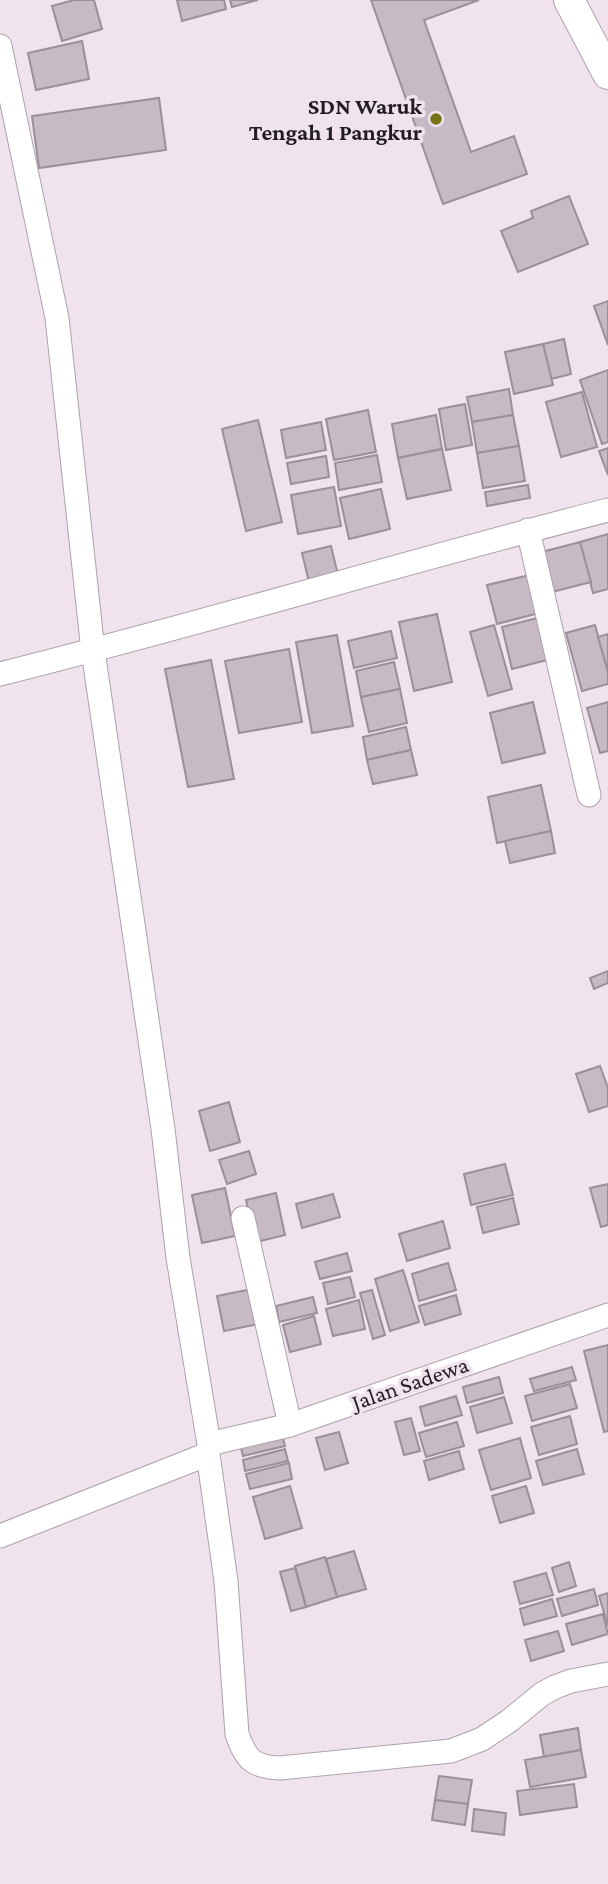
<svg xmlns="http://www.w3.org/2000/svg" width="608" height="1884" font-family="'Crimson Pro',serif">
	<rect width="100%" height="100%" fill="#f0e3ee"/>
	<g fill="#c7bac5" stroke="#9b8f99" stroke-width="2">
		<polygon points="74,0 94,0 102,29 62,41 52,6"/>
		<polygon points="177,0 224,0 226,9 182,21"/>
		<polygon points="230,0 258,0 232,7"/>
		<polygon points="371,0 479,0 424,20 471,152 514,136 527,174 443,204"/>
		<polygon points="82,41 89,79 36,90 28,53"/>
		<polygon points="159,98 166,150 39,168 32,116"/>
		<polygon points="569,196 588,244 518,272 501,231 533,218 531,211"/>
		<polygon points="608,301 608,345 594,306"/>
		<polygon points="564,339 571,374 551,379 543,344"/>
		<polygon points="543,344 553,385 514,394 505,352"/>
		<polygon points="608,370 608,442 602,444 580,380"/>
		<polygon points="509,389 513,415 472,422 467,397"/>
		<polygon points="582,392 597,447 561,457 546,402"/>
		<polygon points="465,404 472,445 446,450 439,409"/>
		<polygon points="368,410 376,452 334,460 326,419"/>
		<polygon points="436,415 442,449 398,458 392,424"/>
		<polygon points="513,415 519,446 477,453 472,422"/>
		<polygon points="258,420 282,522 246,531 222,429"/>
		<polygon points="321,422 326,450 286,458 281,430"/>
		<polygon points="519,446 525,481 483,488 477,453"/>
		<polygon points="608,448 608,475 599,451"/>
		<polygon points="442,449 451,490 407,499 398,458"/>
		<polygon points="377,455 382,482 339,490 335,463"/>
		<polygon points="326,456 329,477 291,484 287,463"/>
		<polygon points="528,485 530,498 487,506 485,492"/>
		<polygon points="334,487 341,526 298,534 291,495"/>
		<polygon points="381,489 390,529 349,539 340,498"/>
		<polygon points="608,534 608,589 593,593 580,542"/>
		<polygon points="580,542 591,582 548,593 538,553"/>
		<polygon points="331,546 338,575 309,582 302,553"/>
		<polygon points="530,575 539,613 497,624 487,585"/>
		<polygon points="437,614 452,682 414,691 399,622"/>
		<polygon points="541,617 551,659 512,669 502,627"/>
		<polygon points="494,625 512,689 488,696 470,632"/>
		<polygon points="595,625 608,672 608,684 582,691 566,633"/>
		<polygon points="391,631 397,658 354,668 348,641"/>
		<polygon points="608,634 608,672 598,637"/>
		<polygon points="337,635 353,726 312,733 296,642"/>
		<polygon points="289,649 302,722 239,733 225,661"/>
		<polygon points="211,660 234,779 188,787 165,669"/>
		<polygon points="394,662 400,689 361,697 356,671"/>
		<polygon points="400,689 407,723 369,732 361,697"/>
		<polygon points="533,702 545,753 502,763 490,713"/>
		<polygon points="608,702 608,751 600,753 587,708"/>
		<polygon points="406,727 411,750 367,760 363,737"/>
		<polygon points="411,750 417,775 373,784 367,760"/>
		<polygon points="541,785 551,831 497,843 488,797"/>
		<polygon points="551,831 555,853 510,863 505,841"/>
		<polygon points="608,971 608,983 594,989 590,978"/>
		<polygon points="600,1066 608,1088 608,1106 589,1112 576,1074"/>
		<polygon points="229,1102 240,1142 210,1151 199,1111"/>
		<polygon points="249,1151 256,1174 227,1184 219,1160"/>
		<polygon points="505,1164 513,1195 471,1205 464,1174"/>
		<polygon points="608,1184 608,1225 601,1227 590,1188"/>
		<polygon points="225,1188 235,1236 202,1243 192,1195"/>
		<polygon points="276,1193 285,1235 256,1242 246,1200"/>
		<polygon points="333,1194 340,1217 302,1228 296,1204"/>
		<polygon points="513,1198 519,1224 483,1233 477,1207"/>
		<polygon points="443,1221 450,1248 407,1261 399,1234"/>
		<polygon points="347,1253 352,1271 320,1279 315,1262"/>
		<polygon points="448,1263 456,1290 419,1301 412,1274"/>
		<polygon points="403,1270 419,1322 390,1331 375,1279"/>
		<polygon points="350,1277 355,1297 328,1304 323,1283"/>
		<polygon points="252,1289 259,1324 224,1331 217,1296"/>
		<polygon points="372,1290 385,1335 373,1339 360,1293"/>
		<polygon points="456,1295 461,1314 425,1325 419,1306"/>
		<polygon points="313,1297 317,1313 279,1322 276,1306"/>
		<polygon points="359,1300 365,1329 333,1336 326,1309"/>
		<polygon points="314,1316 321,1344 290,1352 283,1325"/>
		<polygon points="608,1345 608,1431 604,1432 584,1351"/>
		<polygon points="572,1367 576,1380 534,1391 530,1379"/>
		<polygon points="499,1377 503,1393 467,1403 463,1387"/>
		<polygon points="570,1384 577,1408 532,1421 525,1396"/>
		<polygon points="456,1396 462,1415 425,1426 420,1407"/>
		<polygon points="504,1397 512,1423 477,1433 470,1407"/>
		<polygon points="570,1416 577,1444 539,1455 531,1427"/>
		<polygon points="411,1418 420,1451 404,1455 395,1422"/>
		<polygon points="457,1422 464,1446 426,1457 419,1433"/>
		<polygon points="281,1430 285,1446 243,1456 239,1440"/>
		<polygon points="339,1432 348,1463 325,1470 316,1438"/>
		<polygon points="520,1438 531,1478 491,1490 479,1450"/>
		<polygon points="285,1449 288,1461 245,1471 243,1460"/>
		<polygon points="577,1449 584,1474 543,1485 536,1461"/>
		<polygon points="459,1451 464,1469 429,1480 424,1461"/>
		<polygon points="289,1463 292,1479 250,1489 246,1474"/>
		<polygon points="290,1486 302,1528 265,1539 253,1497"/>
		<polygon points="526,1486 534,1513 500,1523 492,1496"/>
		<polygon points="354,1551 366,1589 337,1597 326,1559"/>
		<polygon points="325,1557 337,1597 306,1607 295,1566"/>
		<polygon points="569,1562 576,1586 559,1592 552,1568"/>
		<polygon points="295,1568 306,1607 291,1611 280,1572"/>
		<polygon points="546,1573 553,1595 520,1604 514,1582"/>
		<polygon points="594,1589 598,1605 562,1616 557,1599"/>
		<polygon points="608,1593 608,1626 599,1596"/>
		<polygon points="552,1599 557,1616 524,1625 520,1609"/>
		<polygon points="603,1614 608,1634 572,1645 566,1624"/>
		<polygon points="558,1631 564,1651 531,1661 525,1640"/>
		<polygon points="578,1728 581,1750 544,1757 540,1735"/>
		<polygon points="581,1750 586,1777 530,1787 525,1760"/>
		<polygon points="439,1776 472,1780 468,1804 435,1800"/>
		<polygon points="574,1784 577,1807 520,1815 517,1791"/>
		<polygon points="435,1800 468,1804 465,1825 432,1820"/>
		<polygon points="474,1809 506,1813 504,1835 472,1831"/>
	</g>
	<g fill="none" stroke-linecap="round" stroke-linejoin="round">
		<g stroke="#ada1ab" stroke-width="25">
			<g id="minor">
				<path d="M0,46L57,318L93,651L163,1129L178,1258L209,1444L208,1454L226,1581L237,1734C246,1759 252,1767 280,1768L451,1751L482,1739L509,1721L542,1694L555,1687L571,1681L608,1674"/>
				<polyline points="528,530 589,795"/>
				<path d="M0,674C204,623 405,562 608,510"/>
				<polyline points="243,1218 290,1425"/>
				<polyline points="209,1444 290,1425 608,1315"/>
				<polyline points="0,1536 208,1454"/>
			</g>
		</g>
		<g stroke="#ada1ab" stroke-width="32">
			<polyline id="tertiary" points="569,0 608,74"/>
		</g>
		<use href="#minor" stroke="#fff" stroke-width="23"/>
		<use href="#tertiary" stroke="#fff" stroke-width="30"/>
	</g>
	<circle fill="#777215" stroke="#f0e3ee" stroke-width="2.5" cx="436" cy="119" r="7"/>
	<g text-anchor="middle" stroke-width="7" stroke-linejoin="round" paint-order="stroke">
		<g font-size="23" font-weight="bold" fill="#211d20" stroke="#f0e3ee" text-anchor="end">
			<text x="422" y="114">SDN Waruk<tspan x="422" dy="26">Tengah 1 Pangkur</tspan></text>
		</g>
		<g font-size="23" fill="#211d20" stroke="#f0e3ee">
			<text transform="translate(410 1383) rotate(-19)" y="8">Jalan Sadewa</text>
		</g>
	</g>
</svg>
